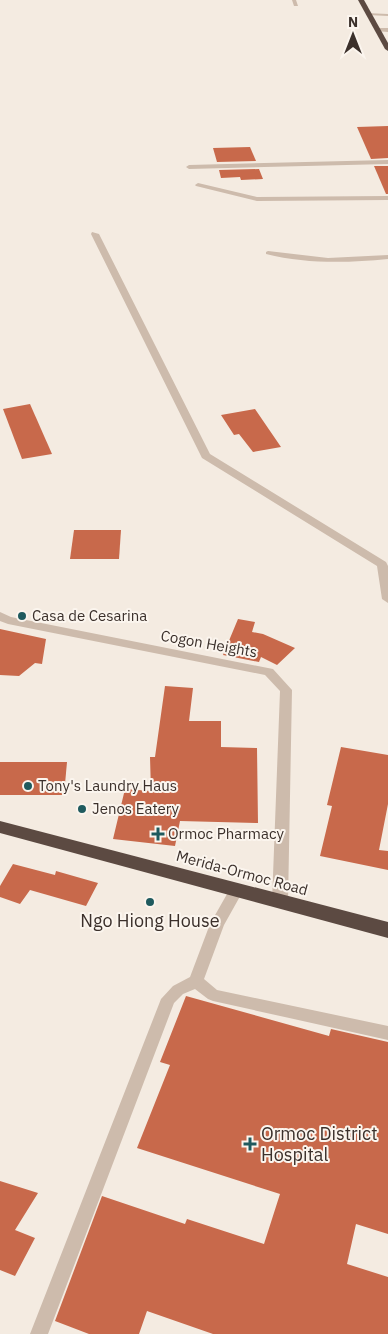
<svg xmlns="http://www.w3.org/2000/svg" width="388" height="1334" font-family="'IBM Plex Sans',sans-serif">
	<rect width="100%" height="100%" fill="#f4ebe1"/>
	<g fill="#c8694b">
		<polygon points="388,126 388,158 371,159 357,127"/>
		<polygon points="250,147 256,161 217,162 213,148"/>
		<polygon points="374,166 388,166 388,194 386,194"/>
		<polygon points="259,169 263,179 241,180 240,177 221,178 219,170"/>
		<polygon points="30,404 52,454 22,459 3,409"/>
		<polygon points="255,409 281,447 253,452 239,434 234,435 221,415"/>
		<polygon points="74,530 121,530 119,559 70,559"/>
		<polygon points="238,619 255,622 252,632 263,634 295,648 277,665 261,657 259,662 223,655"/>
		<polygon points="0,629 46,639 42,664 35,663 19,676 0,675"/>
		<polygon points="165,686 193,688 189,721 221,721 221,747 257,748 258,823 180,821 175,846 113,839 125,789 151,791 150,757 155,757"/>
		<polygon points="341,747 388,755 388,804 379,850 388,851 388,870 320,856 332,806 327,805"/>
		<polygon points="0,762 67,762 64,795 0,795"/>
		<polygon points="13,864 55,875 56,871 98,883 86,906 30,890 20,904 0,897 0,886"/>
		<polygon points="186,996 329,1036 331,1029 388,1042 388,1234 356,1224 347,1264 388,1277 388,1334 213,1334 147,1311 139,1334 89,1334 55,1321 102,1196 185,1224 187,1219 264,1244 280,1194 137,1148 170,1065 160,1062"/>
		<polygon points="0,1181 38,1193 15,1230 35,1238 15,1276 0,1270"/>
	</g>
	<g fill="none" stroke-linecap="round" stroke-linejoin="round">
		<g fill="#cdbbac" fill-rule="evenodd">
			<polygon points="292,0 296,0 298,6 294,6"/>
			<polygon points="366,13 388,14 388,16 368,15"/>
			<polygon points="388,160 388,164 189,169 186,167 189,165"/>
			<path d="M268,251L328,258L388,255V259C347,263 306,264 266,254V252Z"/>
			<polygon points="236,886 241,887 243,891 224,925 204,979 217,990 388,1026 388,1040 213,1001 208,999 195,989 183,994 174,1003 48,1334 30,1334 161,999 173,986 190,977 210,924 231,887"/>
		</g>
		<g fill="#cdbbac" fill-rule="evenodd">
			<polygon points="377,28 388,28 388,32 375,31"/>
			<polygon points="198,183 257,197 388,196 388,200 257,201 196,186 195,185"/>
			<polygon points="92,232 99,234 210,454 386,562 388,566 388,603 382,599 377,566 202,458 91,234"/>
			<polygon points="0,612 11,617 273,669 292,690 288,902 285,906 280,908 275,906 272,902 280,691 265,675 8,624 0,621"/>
		</g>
		<g fill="#5c4a42" fill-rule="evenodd">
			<polygon points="358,0 364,0 388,43 388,51 385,49"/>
			<polygon points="0,821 388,922 388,938 0,833"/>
		</g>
	</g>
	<g fill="#1f5a5e" stroke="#fbf5ee" stroke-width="2">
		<circle cx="22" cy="616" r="5"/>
		<circle cx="28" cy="786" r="5"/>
		<circle cx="82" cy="809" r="5"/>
		<path d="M155.5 826.5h5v5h5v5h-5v5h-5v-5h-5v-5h5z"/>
		<circle cx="150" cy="902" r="5"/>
		<path d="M247.5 1136.5h5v5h5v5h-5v5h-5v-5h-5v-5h5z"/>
	</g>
	<g text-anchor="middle" stroke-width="4" stroke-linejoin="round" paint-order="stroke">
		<g font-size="15" fill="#3b302b" stroke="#fbf5ee" text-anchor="start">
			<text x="32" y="621">Casa de Cesarina</text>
			<text x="38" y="791">Tony's Laundry Haus</text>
			<text x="92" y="814">Jenos Eatery</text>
			<text x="168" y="839">Ormoc Pharmacy</text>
		</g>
		<g font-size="15" fill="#3b302b" stroke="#fbf5ee">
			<text transform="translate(209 644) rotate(10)" y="5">Cogon Heights</text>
			<text transform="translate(242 873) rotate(15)" y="5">Merida-Ormoc Road</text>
		</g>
		<g font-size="18" fill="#3b302b" stroke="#fbf5ee">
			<text x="150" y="927">Ngo Hiong House</text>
			<text x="261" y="1140" text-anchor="start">Ormoc District<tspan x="261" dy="21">Hospital</tspan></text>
		</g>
	</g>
	<g transform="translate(353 35)" stroke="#fbf5ee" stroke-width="4" paint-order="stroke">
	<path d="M0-4L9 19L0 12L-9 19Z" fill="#3b302b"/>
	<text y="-8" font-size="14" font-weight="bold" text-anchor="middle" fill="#3b302b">N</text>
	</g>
</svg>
